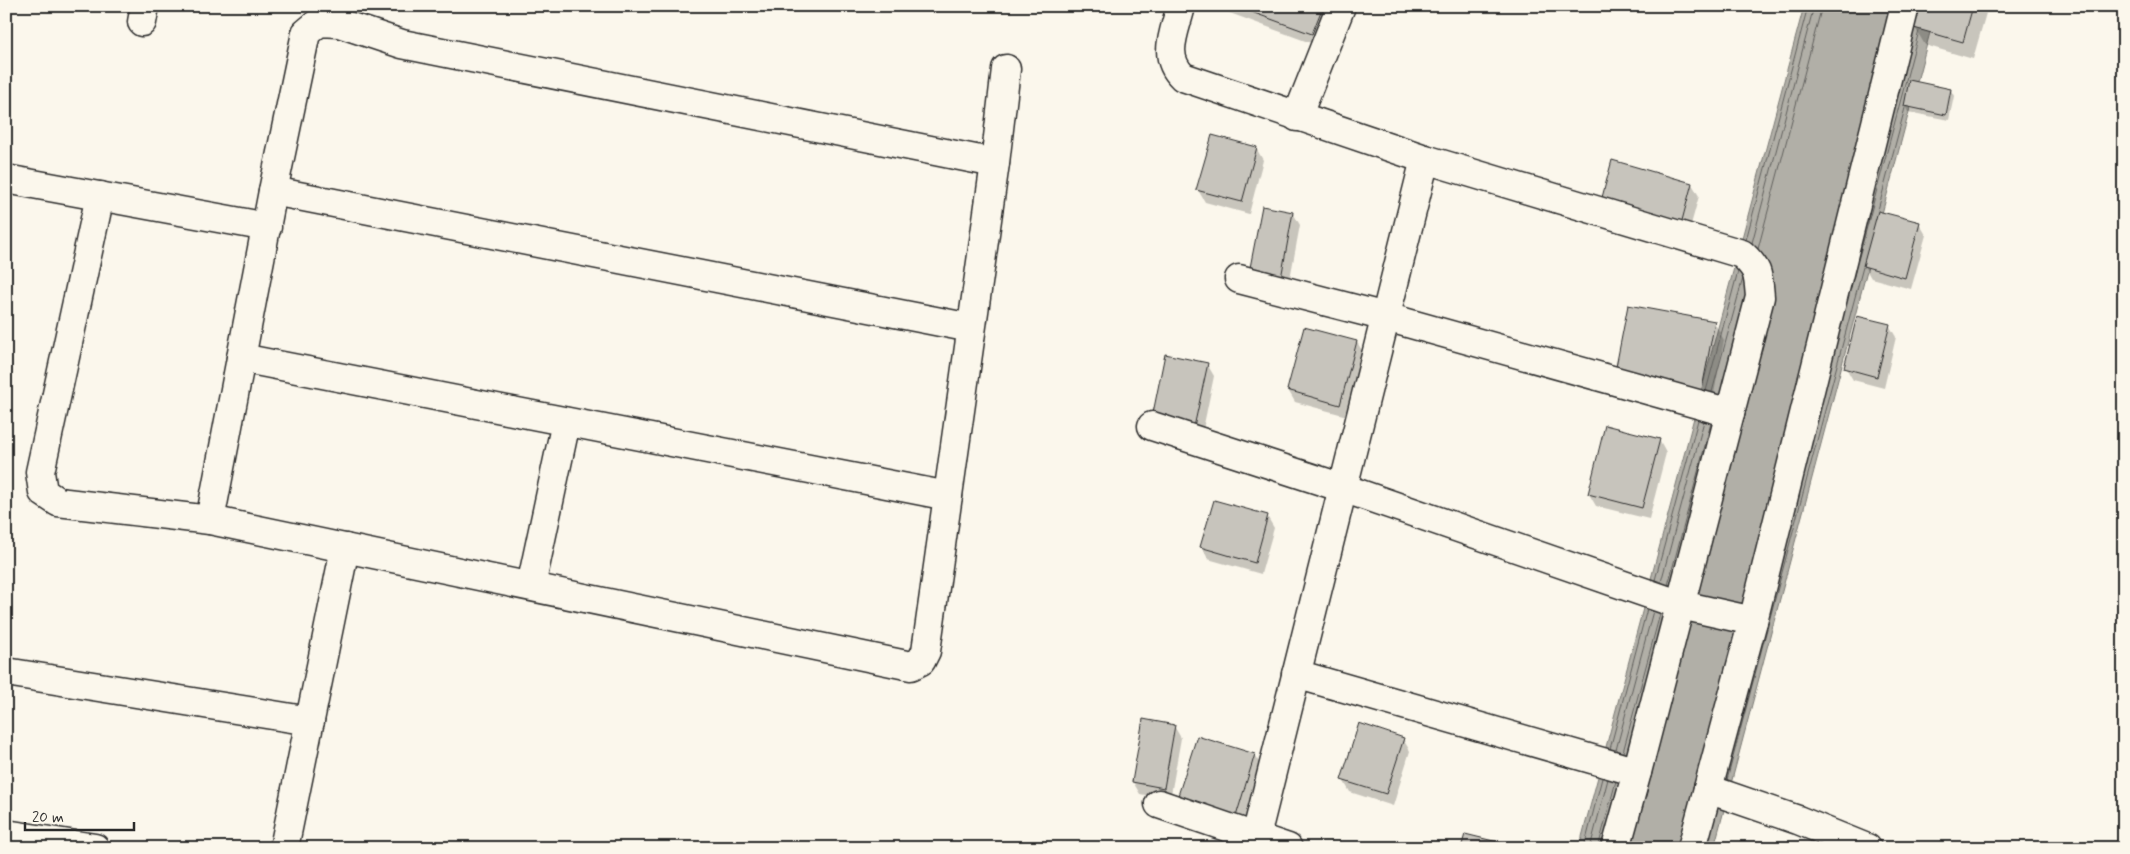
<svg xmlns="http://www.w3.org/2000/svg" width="2130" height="854" font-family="Mynerve,sans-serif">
	<rect width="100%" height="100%" fill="#fbf7ec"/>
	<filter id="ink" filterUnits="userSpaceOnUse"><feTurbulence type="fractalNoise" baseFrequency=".02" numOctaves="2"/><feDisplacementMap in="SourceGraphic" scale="10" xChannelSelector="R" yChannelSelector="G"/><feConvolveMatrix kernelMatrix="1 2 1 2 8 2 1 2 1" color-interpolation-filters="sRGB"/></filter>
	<g filter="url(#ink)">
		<polygon fill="#b1afa7" stroke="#7b7a75" points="1804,6 1937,6 1714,848 1579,848"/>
		<g fill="#0003">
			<polygon points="1217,6 1334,6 1319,46 1219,9"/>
			<polygon points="1921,6 1988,6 1973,59 1925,45 1915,28"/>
			<polygon points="1951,90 1954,96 1949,120 1908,112 1905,106"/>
			<polygon points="1256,148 1263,160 1249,214 1205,202 1198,190"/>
			<polygon points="1692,184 1699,196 1687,239 1601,205"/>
			<polygon points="1263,208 1293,213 1300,225 1287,295"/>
			<polygon points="1919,223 1926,235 1911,289 1871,278 1864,266"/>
			<polygon points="1714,322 1724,340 1711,410 1626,394"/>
			<polygon points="1889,325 1896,337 1884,388 1853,380 1846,368"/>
			<polygon points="1357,342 1364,354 1347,416 1295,402 1288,390"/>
			<polygon points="1207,364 1214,376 1201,439 1160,430"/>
			<polygon points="1659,440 1666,453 1649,519 1596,506 1589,494"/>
			<polygon points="1267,516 1274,528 1261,574 1208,559 1202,547"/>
			<polygon points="1174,726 1181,738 1170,800 1140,794 1133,782"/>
			<polygon points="1198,738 1255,755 1262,768 1241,835"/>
			<polygon points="1403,739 1410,751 1393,806 1350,792 1343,780"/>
		</g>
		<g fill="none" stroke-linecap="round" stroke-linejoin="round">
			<g stroke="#61605d" stroke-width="1">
				<polyline points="1878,210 1905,108"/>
				<polyline points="1746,240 1808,6"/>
				<polyline points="1752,243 1814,6"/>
				<polyline points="1758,249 1822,6"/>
				<polyline points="1851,287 1919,31"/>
				<polyline points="1706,391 1738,271"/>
				<polyline points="1712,392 1743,278"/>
				<polyline points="1655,580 1698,420"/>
				<polyline points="1661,582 1704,421"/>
				<polyline points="1668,585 1711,423"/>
				<polyline points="1610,749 1647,609"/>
				<polyline points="1616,750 1653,611"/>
				<polyline points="1623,752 1660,614"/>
				<polyline points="1727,780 1863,267"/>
				<polyline points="1584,848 1602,778"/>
				<polyline points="1590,848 1608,779"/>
				<polyline points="1598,848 1616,781"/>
			</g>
		</g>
		<g fill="#c7c4bc" stroke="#2b2b2b">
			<polygon points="1235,6 1323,6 1312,34"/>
			<polygon points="1920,6 1973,6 1963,42 1914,28"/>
			<polygon points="1909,80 1951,89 1946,115 1904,106"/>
			<polygon points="1212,135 1257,147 1242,202 1196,190"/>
			<polygon points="1612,160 1692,183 1680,228 1600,205"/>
			<polygon points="1262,206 1293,212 1280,284 1248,278"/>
			<polygon points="1878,211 1920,222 1905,278 1863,266"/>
			<polygon points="1628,305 1715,321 1701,394 1614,377"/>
			<polygon points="1857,316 1890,324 1877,377 1844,368"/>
			<polygon points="1304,327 1357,341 1340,405 1287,390"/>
			<polygon points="1165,354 1208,363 1194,427 1152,418"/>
			<polygon points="1605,425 1660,439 1642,508 1588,494"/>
			<polygon points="1214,500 1268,515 1255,563 1200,547"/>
			<polygon points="1143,719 1175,725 1164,788 1132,782"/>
			<polygon points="1359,723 1404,738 1386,794 1341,780"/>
			<polygon points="1197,736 1255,754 1234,823 1175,805"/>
			<polygon points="1465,834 1522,848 1461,848"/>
		</g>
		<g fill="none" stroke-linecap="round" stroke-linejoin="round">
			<g stroke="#2b2b2b" stroke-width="31">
				<g id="street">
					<path d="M1181,6C1175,32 1161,56 1183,77L1425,159L1742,254C1759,270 1758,274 1760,297L1637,772L1296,674"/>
					<polyline points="142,22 145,6"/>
					<polyline points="1297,117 1341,6"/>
					<polyline points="6,179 267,227"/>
					<polyline points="273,191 971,328"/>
					<polyline points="100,196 40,472 43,492 58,502 210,520 911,666 921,661 926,651 995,163 1006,69"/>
					<polyline points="1239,279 1386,317 1730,413"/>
					<polyline points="241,358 948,496"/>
					<polyline points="1152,426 1343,488 1681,605 1753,621"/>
					<polyline points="210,520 273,191 306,33 319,22 339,23 402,44 995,163"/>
					<polyline points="531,586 566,422"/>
					<polyline points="6,672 310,721"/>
					<polyline points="1708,789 1798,820 1867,848"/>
					<polyline points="1159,804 1288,848"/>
					<polyline points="6,834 95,848"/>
					<polyline points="284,848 345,548"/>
					<polyline points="1253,848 1425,159"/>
					<polyline points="1616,848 1637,772"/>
					<polyline points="1692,848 1753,621 1905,6"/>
				</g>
			</g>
			<use href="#street" stroke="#fbf7ec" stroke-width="28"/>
		</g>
	</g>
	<rect width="2130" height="854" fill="none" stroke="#fbf7ec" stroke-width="25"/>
	<rect x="12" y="12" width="2105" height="829" fill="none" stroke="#2b2b2b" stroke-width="2" filter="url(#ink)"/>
	<path d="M25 822v8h109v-8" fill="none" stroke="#2b2b2b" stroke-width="2.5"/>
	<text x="32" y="822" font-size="15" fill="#2b2b2b" stroke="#fbf7ec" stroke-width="4" paint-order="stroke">20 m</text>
</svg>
